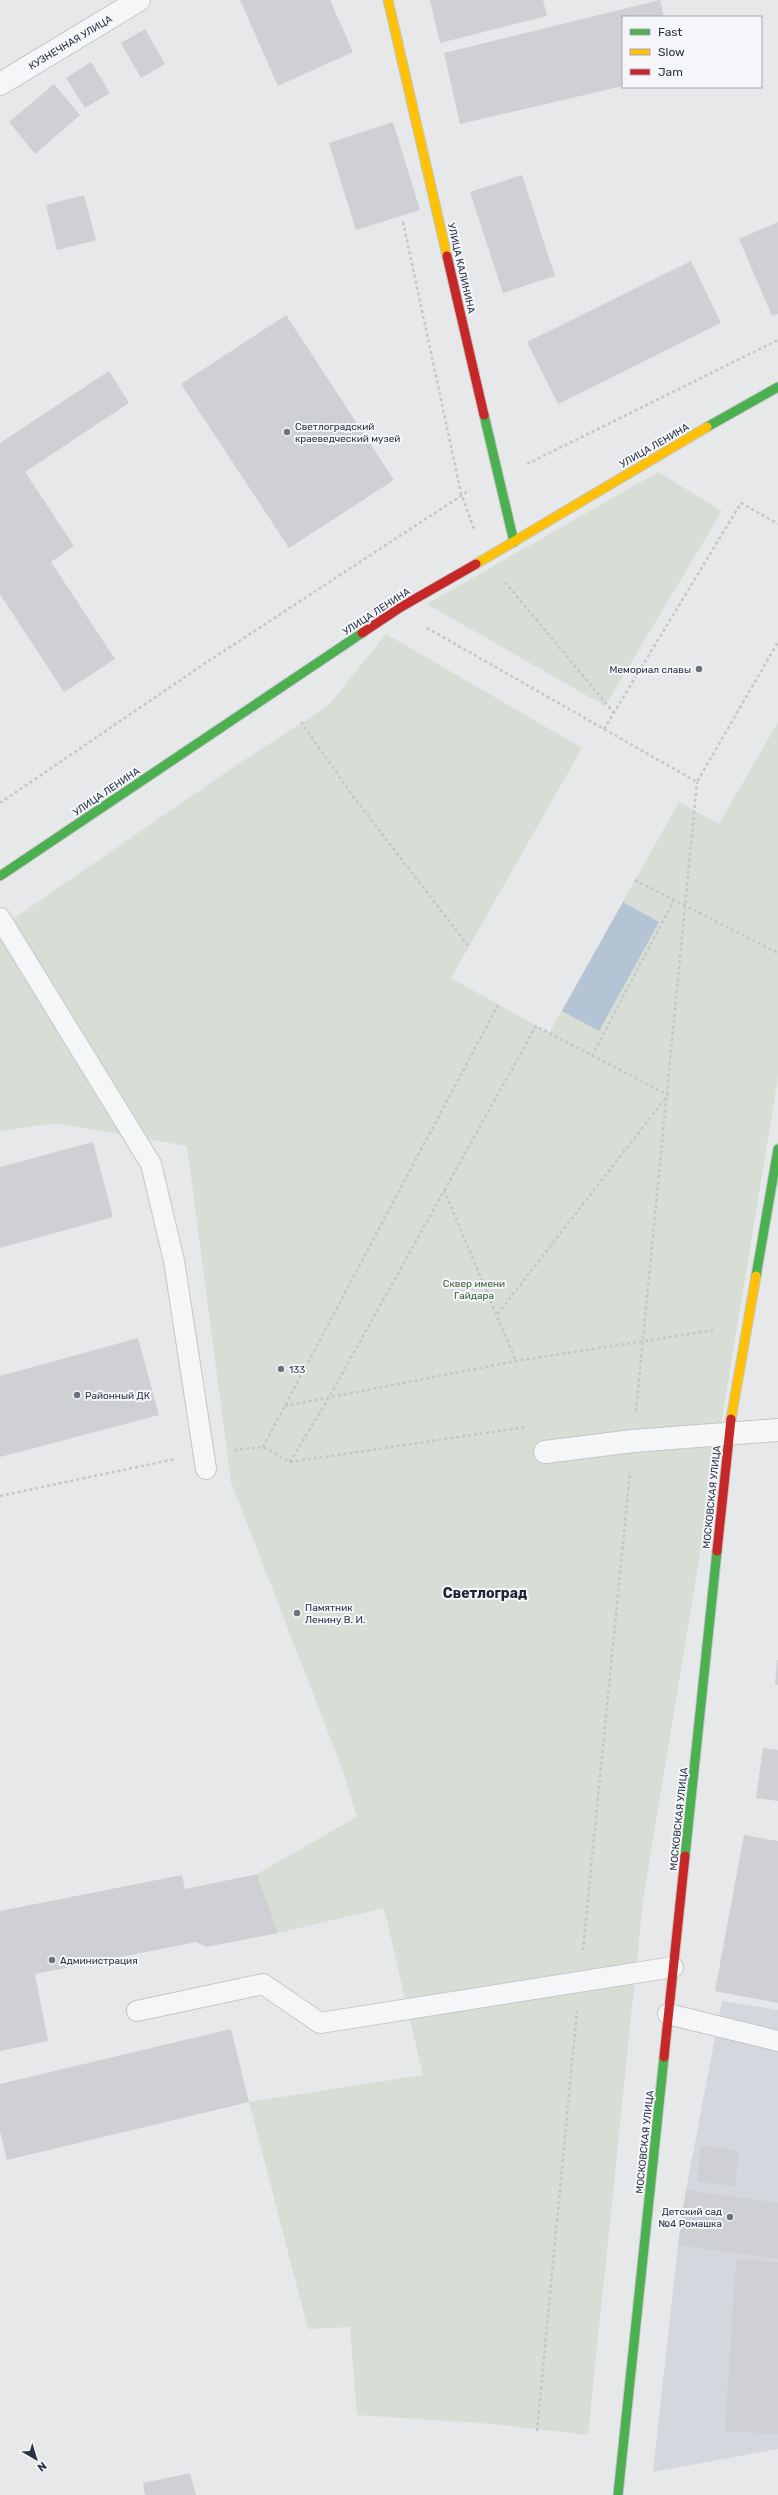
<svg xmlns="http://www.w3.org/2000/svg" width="778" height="2495" font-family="Rubik,sans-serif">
	<rect width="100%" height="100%" fill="#e6e8ea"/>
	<polygon fill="#d4d7dd" points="722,2001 778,2010 778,2449 653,2472 678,2245 686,2190"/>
	<g fill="#d6ded6">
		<polygon points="658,472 722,511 605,706 427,604"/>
		<polygon points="386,634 582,748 451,978 549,1033 679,802 719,824 778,722 778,1077 643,1901 588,2435 493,2424 357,2415 350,2327 308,2329 249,2102 423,2075 384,1908 278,1933 257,1874 357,1817 343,1771 231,1482 187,1146 56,1123 0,1131 0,928 238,764 328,706"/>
	</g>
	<polygon fill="#b4c4d5" points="623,902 659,922 599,1031 562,1011"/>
	<g fill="#ced0d3">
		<polygon points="240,0 330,0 353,52 278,86"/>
		<polygon points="430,0 543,0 547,16 440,43"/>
		<polygon points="660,0 664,17 623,17 623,86 460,124 444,53"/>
		<polygon points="145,29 165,64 141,78 121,43"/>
		<polygon points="91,62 110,93 85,108 66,78"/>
		<polygon points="54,84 80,115 35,154 9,122"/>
		<polygon points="393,122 420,210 356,230 329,143"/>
		<polygon points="522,175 555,276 503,293 470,192"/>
		<polygon points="84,195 96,240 57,250 46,205"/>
		<polygon points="778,222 778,314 772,316 739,239"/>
		<polygon points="691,261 721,323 558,404 527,342"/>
		<polygon points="286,315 394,480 289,548 181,384"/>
		<polygon points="109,371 129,403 25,472 74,546 51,562 115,659 64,692 0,594 0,443"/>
		<polygon points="93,1142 113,1217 0,1248 0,1167"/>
		<polygon points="138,1338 159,1415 0,1457 0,1376"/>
		<polygon points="777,1660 778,1660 778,1685 775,1685"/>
		<polygon points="763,1748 778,1750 778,1801 756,1798"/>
		<polygon points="744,1835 778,1841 778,2003 715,1991"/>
		<polygon points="257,1874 278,1933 206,1947 196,1942 35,1974 48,2041 0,2051 0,1911 182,1875 185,1889"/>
		<polygon points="231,2029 249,2102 7,2160 0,2131 0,2084"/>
		<polygon points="701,2146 739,2151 735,2186 697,2182"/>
		<polygon points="686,2190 778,2203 778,2259 678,2245"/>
		<polygon points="736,2260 778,2262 778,2434 725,2431"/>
		<polygon points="190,2473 196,2495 145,2495 143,2483"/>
	</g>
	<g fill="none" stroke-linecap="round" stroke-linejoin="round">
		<g stroke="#c4c6c8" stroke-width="22">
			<g id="lane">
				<polyline points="0,918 151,1164 174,1261 206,1469"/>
				<polyline points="137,2011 263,1984 320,2023 673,1967"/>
				<polyline points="668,2014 778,2041"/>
			</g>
		</g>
		<g stroke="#c4c6c8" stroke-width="24">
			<g id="street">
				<polyline points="0,84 139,0"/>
				<polyline points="545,1452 633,1441 778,1430"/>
			</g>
		</g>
		<g stroke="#c4c6c8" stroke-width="11">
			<g id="fast">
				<polyline points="484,415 514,542"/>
				<polyline points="707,427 778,387"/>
				<polyline points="0,876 362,633"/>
				<polyline points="756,1276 778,1149"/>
				<polyline points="685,1856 717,1551"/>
				<polyline points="618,2495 664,2057"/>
			</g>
		</g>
		<g stroke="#c4c6c8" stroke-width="11">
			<g id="slow">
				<polyline points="388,0 447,256"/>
				<polyline points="476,564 707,427"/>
				<polyline points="731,1419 756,1276"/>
			</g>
		</g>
		<g stroke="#c4c6c8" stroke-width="11">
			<g id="jam">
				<polyline points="447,256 484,415"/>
				<polyline points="362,633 401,607 476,564"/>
				<polyline points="717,1551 731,1419"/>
				<polyline points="664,2057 685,1856"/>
			</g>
		</g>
		<g stroke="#c5c6ca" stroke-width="2.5" stroke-dasharray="3 3" stroke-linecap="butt">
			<polyline points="403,222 461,493 474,529"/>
			<polyline points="527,464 778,340"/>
			<polyline points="505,582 614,713"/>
			<polyline points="427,628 697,782 778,642"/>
			<polyline points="301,722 353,796 469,947"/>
			<polyline points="604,729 741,503 778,524"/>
			<polyline points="0,803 204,664 470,490"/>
			<polyline points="635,880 778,953"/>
			<polyline points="592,1056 674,900"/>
			<polyline points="444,1190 516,1361"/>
			<polyline points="285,1406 516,1361 715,1330"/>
			<polyline points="636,1411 697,782"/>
			<polyline points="263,1447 498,1005"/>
			<polyline points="234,1450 263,1447 290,1462 526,1427"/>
			<polyline points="290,1462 328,1399 536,1026 668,1095 496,1316"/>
			<polyline points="0,1496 175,1459"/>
			<polyline points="583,1950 630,1472"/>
			<polyline points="537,2431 577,2011"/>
		</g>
		<use href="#lane" stroke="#f5f6f7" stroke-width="20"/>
		<use href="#street" stroke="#f5f6f7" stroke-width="22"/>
		<use href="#fast" stroke="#4caf50" stroke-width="9"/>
		<use href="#slow" stroke="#ffc107" stroke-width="9"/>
		<use href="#jam" stroke="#c62828" stroke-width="9"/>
	</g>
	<g fill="#6c737f" stroke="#f4f6f9" stroke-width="1.5">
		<circle cx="287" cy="432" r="4"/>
		<circle cx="699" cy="669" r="4"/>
		<circle cx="281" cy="1369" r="4"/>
		<circle cx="77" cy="1395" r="4"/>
		<circle cx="297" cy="1613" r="4"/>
		<circle cx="52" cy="1960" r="4"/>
		<circle cx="730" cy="2217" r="4"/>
	</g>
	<g text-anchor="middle" stroke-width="4" stroke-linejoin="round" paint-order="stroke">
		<g font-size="10" fill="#2b3445" stroke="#f4f6f9">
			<text transform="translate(70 42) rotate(-31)" y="4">КУЗНЕЧНАЯ УЛИЦА</text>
			<text transform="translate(462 268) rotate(77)" y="4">УЛИЦА КАЛИНИНА</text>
			<text transform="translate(654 445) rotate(-30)" y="4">УЛИЦА ЛЕНИНА</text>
			<text transform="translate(376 611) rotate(-33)" y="4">УЛИЦА ЛЕНИНА</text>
			<text transform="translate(106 791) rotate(-34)" y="4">УЛИЦА ЛЕНИНА</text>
			<text transform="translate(711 1497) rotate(-84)" y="4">МОСКОВСКАЯ УЛИЦА</text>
			<text transform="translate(678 1819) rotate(-84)" y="4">МОСКОВСКАЯ УЛИЦА</text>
			<text transform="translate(644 2142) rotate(-84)" y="4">МОСКОВСКАЯ УЛИЦА</text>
		</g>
		<g font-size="10" fill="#2b3445" stroke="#f4f6f9" text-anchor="start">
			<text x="295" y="430">Светлоградский<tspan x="295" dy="12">краеведческий музей</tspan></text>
			<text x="691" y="673" text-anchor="end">Мемориал славы</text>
			<text x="289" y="1373">133</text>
			<text x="85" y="1399">Районный ДК</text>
			<text x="305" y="1611">Памятник<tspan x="305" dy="12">Ленину В. И.</tspan></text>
			<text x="60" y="1964">Администрация</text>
			<text x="722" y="2215" text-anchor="end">Детский сад<tspan x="722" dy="12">№4 Ромашка</tspan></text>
		</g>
		<g font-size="10" fill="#3f6138" stroke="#f4f6f9">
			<text x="474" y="1287">Сквер имени<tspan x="474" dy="12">Гайдара</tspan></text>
		</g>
		<g font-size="14" font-weight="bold" fill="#1d2536" stroke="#f4f6f9">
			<text x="485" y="1598">Светлоград</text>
		</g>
	</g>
	<rect x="622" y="16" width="140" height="72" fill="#f4f6f9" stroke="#a4a8b1"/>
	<rect x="630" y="29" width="20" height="6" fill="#4caf50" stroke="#a4a8b1"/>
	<text x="658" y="36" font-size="12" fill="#2b3445">Fast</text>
	<rect x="630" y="49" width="20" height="6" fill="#ffc107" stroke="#a4a8b1"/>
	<text x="658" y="56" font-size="12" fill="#2b3445">Slow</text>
	<rect x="630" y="69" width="20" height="6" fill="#c62828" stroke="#a4a8b1"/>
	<text x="658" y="76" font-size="12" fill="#2b3445">Jam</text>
	<g transform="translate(36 2459) rotate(142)" stroke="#f4f6f9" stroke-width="3" paint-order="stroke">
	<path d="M0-3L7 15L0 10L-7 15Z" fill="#2b3445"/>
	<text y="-6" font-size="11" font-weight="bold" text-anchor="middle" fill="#2b3445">N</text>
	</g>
</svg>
